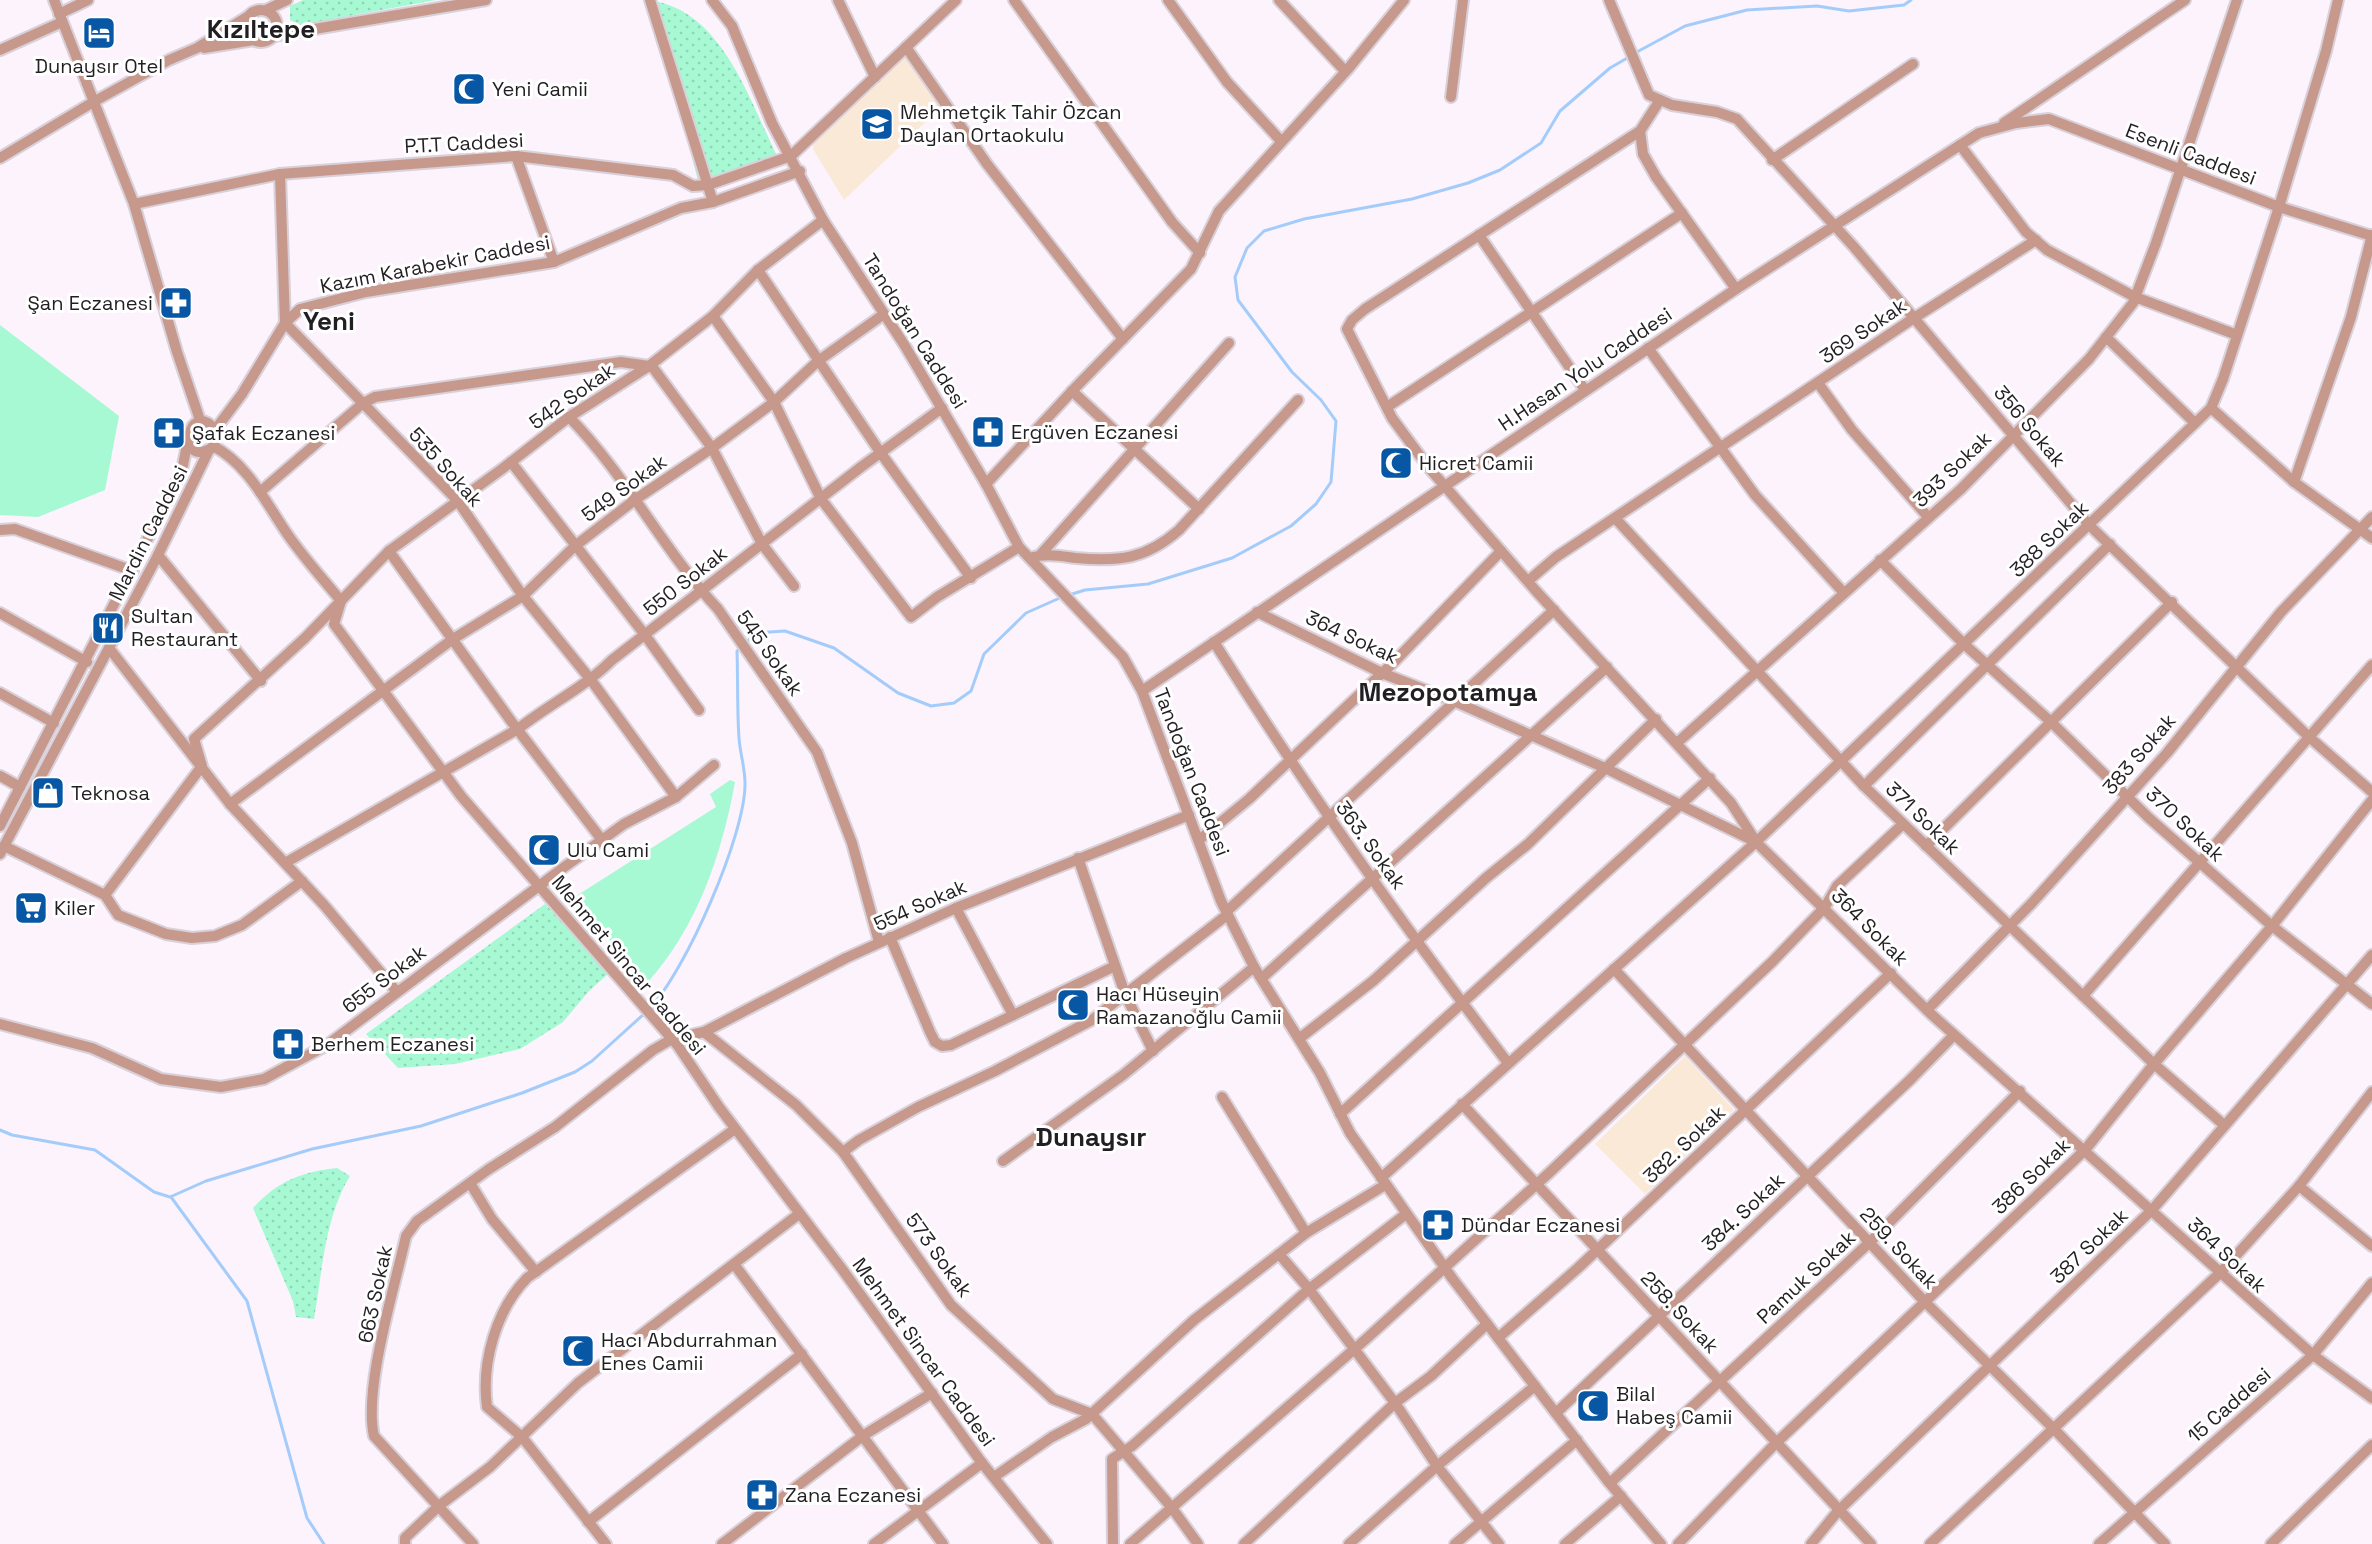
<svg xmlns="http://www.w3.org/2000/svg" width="2372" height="1544" font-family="'Space Grotesk',sans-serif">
	<defs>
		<pattern id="park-dots" width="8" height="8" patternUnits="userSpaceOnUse" patternTransform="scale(1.5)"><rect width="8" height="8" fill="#a6f9d3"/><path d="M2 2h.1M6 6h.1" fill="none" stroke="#8fd5b5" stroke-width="1.8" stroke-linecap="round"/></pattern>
	</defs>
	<rect width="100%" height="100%" fill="#fcf3fd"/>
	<g fill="#fbe9d8">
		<polygon points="905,53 940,108 844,200 813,149 814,140"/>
		<polygon points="1685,1056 1734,1110 1645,1194 1595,1144"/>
	</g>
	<g fill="#a6f9d3">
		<polygon points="0,325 119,416 105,490 38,517 0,515"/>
		<path d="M730,780L735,782C722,854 697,928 647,983L573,898L716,807L710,794Z"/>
	</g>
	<g fill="url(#park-dots)">
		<polygon points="303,0 436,0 300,25 290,20 290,6"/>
		<path d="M653,1C723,12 750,102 778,158L700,189Z"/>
		<polygon points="545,904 609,973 589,991 563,1022 520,1049 455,1064 398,1068 366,1034"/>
		<path d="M337,1168L350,1176C325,1216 322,1273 314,1319L296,1317L293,1301L253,1208C278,1181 301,1172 337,1168Z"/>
	</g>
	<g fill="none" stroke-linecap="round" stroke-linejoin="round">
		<g stroke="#a4ccfa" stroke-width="3">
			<polyline points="1635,53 1685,26 1747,10 1817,6 1849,11 1904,5 1911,0"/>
			<polyline points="1069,595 1085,590 1148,584 1232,558 1291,526 1316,504 1331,482 1336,421 1321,400 1292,372 1238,300 1235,277 1247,248 1264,231 1304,219 1412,199 1468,183 1500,170 1541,143 1560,111 1610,68 1629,57"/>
			<path d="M650,1008C685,972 746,834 745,783C745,768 740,753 739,738C737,709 738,680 737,651L756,633L785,631L834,648L898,693L931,706L954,703L971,691L984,654L1026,613L1062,597"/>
			<polyline points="0,1130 12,1135 95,1150 154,1192 170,1197 206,1181 312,1149 421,1126 522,1093 575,1072 592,1061 645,1013"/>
			<polyline points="171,1197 247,1301 307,1518 324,1544"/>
		</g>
		<g stroke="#d9d1da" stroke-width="14">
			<g id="minor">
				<polyline points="54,0 134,204 177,352 201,423"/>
				<polyline points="650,0 713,202"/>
				<polyline points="712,0 732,26 772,123 823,220 905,346 986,484 1019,547 1123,657 1142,691 1221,901 1254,967 1320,1073 1350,1133 1452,1278 1607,1480 1661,1544"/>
				<polyline points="838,0 875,77"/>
				<polyline points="1014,0 1172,222 1200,253"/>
				<polyline points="1168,0 1227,82 1281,141"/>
				<polyline points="1279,0 1345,71"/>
				<polyline points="1609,0 1649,95 1672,105 1717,112 1737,119 1854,247 2089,525 2308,736 2372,792"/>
				<circle cx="261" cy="26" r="16"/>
				<polyline points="266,10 287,0"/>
				<polyline points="59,14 88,0"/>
				<polyline points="273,36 486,0"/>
				<polyline points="906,47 987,164 1123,339"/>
				<polyline points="204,48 254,40"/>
				<polyline points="0,50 62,22"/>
				<polyline points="1451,97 1463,0"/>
				<polyline points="1660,100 1640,131 1365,309 1352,320 1347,329 1392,418 1429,468 1536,591 1731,803 1755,840"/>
				<polyline points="2004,123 2185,0"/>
				<polyline points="1640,131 1643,154 1656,177 1736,289"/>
				<polyline points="1960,145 2026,232 2047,250 2135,297 2237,335"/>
				<polyline points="516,156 554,262"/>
				<polyline points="0,158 95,101 169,60 197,48 247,17"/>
				<polyline points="1772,160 1913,64"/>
				<polyline points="280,174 285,323 457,500 523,596 591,680 676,797"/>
				<polyline points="134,204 280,174 516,156 673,175 693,186 708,185 791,156 956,0"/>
				<polyline points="1479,235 1585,390"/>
				<polyline points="758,270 880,452 971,578"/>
				<polyline points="713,316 774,402 821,499 911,617 937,597 1019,547"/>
				<polyline points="2106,337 2195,423"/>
				<polyline points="1648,348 1755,495 1843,592"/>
				<polyline points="1818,383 1852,430 1928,517"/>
				<polyline points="1072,391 1199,509"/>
				<polyline points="1387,407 1682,213"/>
				<polyline points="2211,408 2294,482 2372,538"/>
				<path d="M569,417C626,475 663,550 718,609L817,752L852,843L879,942"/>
				<path d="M213,446C248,464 266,503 288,535C304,558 323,579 341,601L334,624L461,796L678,1046L719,1107L842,1269L982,1463L1047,1544"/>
				<polyline points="213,446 216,439 215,430 242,394 285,323 300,309 366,292 554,262 681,208 713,202 800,171"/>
				<path d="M212,448C174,469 189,397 215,430"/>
				<polyline points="511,462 645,635 699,710"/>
				<polyline points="2294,482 2351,317 2372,235"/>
				<polyline points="986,484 1076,387 1191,269 1219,211 1348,69 1404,0"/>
				<polyline points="260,492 362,404 375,397 621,362 649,366 654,369 712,448 762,544 794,586"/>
				<polyline points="1615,518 1864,786 2154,1064 2224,1125"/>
				<polyline points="0,530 15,529 133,571"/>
				<polyline points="389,551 511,721 602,840"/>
				<polyline points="1041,554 1229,343"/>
				<polyline points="158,555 261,681"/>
				<path d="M1030,558C1045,553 1060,556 1076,558C1119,562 1146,559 1179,530L1298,400"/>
				<polyline points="1880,560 1964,644 2050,721 2149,818 2272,926 2372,1004"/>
				<polyline points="1528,581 1556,557 1914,318 2036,240"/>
				<polyline points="1257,612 1382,673 1456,702 1605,768 1756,842 1931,1014 2313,1355 2372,1398"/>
				<polyline points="0,613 87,662"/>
				<path d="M1214,642C1305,787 1404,927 1508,1063"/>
				<polyline points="109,648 230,804 324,905 397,992"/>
				<polyline points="1142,691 1736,289 1979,133 2016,123 2049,119 2279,207 2372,236"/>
				<polyline points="0,693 54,723"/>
				<polyline points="1678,742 1961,489 2089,359 2133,303 2156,243 2237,0"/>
				<polyline points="0,776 20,787"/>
				<polyline points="1864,786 2110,544"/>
				<polyline points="230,804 453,639 523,596 575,546 636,499 712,448 774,402 818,361 884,314"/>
				<polyline points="0,826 167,501 182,470 188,440"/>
				<polyline points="1199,840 1249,799 1396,660 1501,551"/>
				<polyline points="4,846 105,895 118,915 166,934 192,938 215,936 242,925 302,881"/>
				<polyline points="1926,846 2172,602"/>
				<polyline points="0,854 158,555 209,450"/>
				<polyline points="1078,858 1125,994 1153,1051"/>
				<path d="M285,863L518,729C548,705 584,688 612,660L861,467L942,408"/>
				<polyline points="105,895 202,766 194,739 305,638 389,551 502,469 569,417 649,366 713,316 758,270 823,220"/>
				<polyline points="956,908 1013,1015"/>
				<polyline points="1226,912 1554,610"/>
				<polyline points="890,937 930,1032 935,1042 942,1046 951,1045 1115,966"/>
				<polyline points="1614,969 1925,1302 2054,1429 2165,1544"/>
				<polyline points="1262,978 1607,667"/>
				<polyline points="2083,996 2372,665"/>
				<polyline points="1927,1010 2032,903 2167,753 2281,612 2372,517"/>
				<polyline points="0,1024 92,1048 161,1079 221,1087 264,1079 327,1045 563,868 624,824 676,797 714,765"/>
				<polyline points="704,1032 796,1105 843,1152 951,1305 1053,1399 1092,1414 1172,1508 1198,1544"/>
				<polyline points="1300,1038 1373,981 1486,878 1528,844 1656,719"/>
				<polyline points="1222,1097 1306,1233"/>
				<polyline points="1462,1104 1871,1544"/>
				<polyline points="1340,1114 1710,778"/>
				<polyline points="843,1152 859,1140 918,1107 995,1071 1092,1020 1227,915"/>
				<polyline points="1003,1161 1123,1075 1254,967"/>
				<polyline points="1381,1178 1756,842 2211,408 2223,379 2279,207 2326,51 2338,0"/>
				<polyline points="470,1183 492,1219 536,1272"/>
				<polyline points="2299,1186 2372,1246"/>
				<polyline points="1279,1254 1309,1289 1395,1403 1437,1466 1499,1544"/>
				<polyline points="734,1264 943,1544"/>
				<polyline points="1498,1338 1578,1268 1891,973"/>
				<polyline points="1556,1413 1910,1080 1954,1035"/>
				<polyline points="994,1477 1052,1437 1086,1419 1194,1320 1306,1233 1385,1185"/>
				<polyline points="1610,1483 1870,1242 2020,1091"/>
				<polyline points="588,1522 802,1354"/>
				<polyline points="405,1544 405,1538 440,1505 490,1467 578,1383 799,1214"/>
				<path d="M473,1544L374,1436C363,1389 395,1286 406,1236L417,1221L489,1169L555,1127L653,1050L672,1039L704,1032L846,958L956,908L1189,815"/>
				<path d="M606,1544L522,1437L487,1407C481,1363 496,1310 527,1278L735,1129"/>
				<polyline points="722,1544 864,1435 932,1393"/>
				<polyline points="874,1544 982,1463"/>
				<polyline points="1113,1544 1112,1459 1132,1446 1309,1289 1406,1214"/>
				<polyline points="1130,1544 1366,1339 1549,1173 1772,962 1825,907 1837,886 1903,824"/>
				<polyline points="1244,1544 1395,1403 1431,1376 1487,1324"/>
				<polyline points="1349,1544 1437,1466 1535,1386"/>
				<polyline points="1455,1544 1577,1440"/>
				<polyline points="1565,1544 1621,1496"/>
				<polyline points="1678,1544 1776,1443 2085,1150 2154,1064 2272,926 2372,800"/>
				<polyline points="1811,1544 1838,1511 2152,1210 2372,955"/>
				<polyline points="1930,1544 2221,1272 2299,1186 2372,1092"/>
				<polyline points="2099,1544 2313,1355 2372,1283"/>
				<polyline points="2271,1544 2372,1445"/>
			</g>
		</g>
		<use href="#minor" stroke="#c7998c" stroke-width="10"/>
	</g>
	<defs>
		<g id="hotel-square" transform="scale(1.725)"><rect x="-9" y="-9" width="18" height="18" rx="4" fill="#0757a5" stroke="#fff"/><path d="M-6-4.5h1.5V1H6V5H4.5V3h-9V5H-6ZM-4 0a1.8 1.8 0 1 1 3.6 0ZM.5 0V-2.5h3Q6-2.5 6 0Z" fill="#fff"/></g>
		<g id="mosque-square" transform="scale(1.725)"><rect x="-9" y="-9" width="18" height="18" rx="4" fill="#0757a5" stroke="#fff"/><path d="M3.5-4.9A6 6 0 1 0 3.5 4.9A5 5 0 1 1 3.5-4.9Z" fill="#fff"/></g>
		<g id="school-square" transform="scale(1.725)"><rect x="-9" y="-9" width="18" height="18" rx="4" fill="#0757a5" stroke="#fff"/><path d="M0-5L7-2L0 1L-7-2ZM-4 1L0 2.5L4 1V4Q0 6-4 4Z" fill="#fff"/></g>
		<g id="pharmacy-square" transform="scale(1.725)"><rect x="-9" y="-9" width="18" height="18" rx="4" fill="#0757a5" stroke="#fff"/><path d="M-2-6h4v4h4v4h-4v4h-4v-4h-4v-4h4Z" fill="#fff"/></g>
		<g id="restaurant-square" transform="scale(1.725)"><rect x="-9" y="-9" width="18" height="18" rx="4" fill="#0757a5" stroke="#fff"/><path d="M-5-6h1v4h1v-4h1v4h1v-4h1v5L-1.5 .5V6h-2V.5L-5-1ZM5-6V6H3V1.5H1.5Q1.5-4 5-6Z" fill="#fff"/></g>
		<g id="shop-square" transform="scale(1.725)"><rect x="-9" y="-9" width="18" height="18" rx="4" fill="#0757a5" stroke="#fff"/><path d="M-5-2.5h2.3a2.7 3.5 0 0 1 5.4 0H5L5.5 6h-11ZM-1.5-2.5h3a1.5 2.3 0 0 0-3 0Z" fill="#fff"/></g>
		<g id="supermarket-square" transform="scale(1.725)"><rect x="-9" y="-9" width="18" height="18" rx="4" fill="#0757a5" stroke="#fff"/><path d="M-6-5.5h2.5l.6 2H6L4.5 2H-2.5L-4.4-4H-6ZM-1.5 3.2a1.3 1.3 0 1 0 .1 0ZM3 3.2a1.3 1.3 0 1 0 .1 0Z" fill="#fff"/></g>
	</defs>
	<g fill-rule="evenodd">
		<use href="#hotel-square" x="99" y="33"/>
		<use href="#mosque-square" x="469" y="89"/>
		<use href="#school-square" x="877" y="124"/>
		<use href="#pharmacy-square" x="176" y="303"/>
		<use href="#pharmacy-square" x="988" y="432"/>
		<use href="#pharmacy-square" x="169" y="433"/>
		<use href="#mosque-square" x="1396" y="463"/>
		<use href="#restaurant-square" x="108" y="628"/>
		<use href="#shop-square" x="48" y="793"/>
		<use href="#mosque-square" x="544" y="850"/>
		<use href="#supermarket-square" x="31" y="908"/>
		<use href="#mosque-square" x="1073" y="1005"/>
		<use href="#pharmacy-square" x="288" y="1044"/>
		<use href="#pharmacy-square" x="1438" y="1225"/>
		<use href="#mosque-square" x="578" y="1351"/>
		<use href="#mosque-square" x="1593" y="1406"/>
		<use href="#pharmacy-square" x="762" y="1495"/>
	</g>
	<g text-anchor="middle" stroke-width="6" stroke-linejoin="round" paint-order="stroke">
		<g font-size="20" fill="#221f22" stroke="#fff" text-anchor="start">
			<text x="99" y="73" text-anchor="middle">Dunaysır Otel</text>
			<text x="492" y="96">Yeni Camii</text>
			<text x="900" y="119">Mehmetçik Tahir Özcan<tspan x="900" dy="23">Daylan Ortaokulu</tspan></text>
			<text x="153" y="310" text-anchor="end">Şan Eczanesi</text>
			<text x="1011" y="439">Ergüven Eczanesi</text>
			<text x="192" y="440">Şafak Eczanesi</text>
			<text x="1419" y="470">Hicret Camii</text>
			<text x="131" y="623">Sultan<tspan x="131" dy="23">Restaurant</tspan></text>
			<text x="71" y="800">Teknosa</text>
			<text x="567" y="857">Ulu Cami</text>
			<text x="54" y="915">Kiler</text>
			<text x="1096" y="1001">Hacı Hüseyin<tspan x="1096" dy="23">Ramazanoğlu Camii</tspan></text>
			<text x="311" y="1051">Berhem Eczanesi</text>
			<text x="1461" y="1232">Dündar Eczanesi</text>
			<text x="601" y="1347">Hacı Abdurrahman<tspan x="601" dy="23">Enes Camii</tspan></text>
			<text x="1616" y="1401">Bilal<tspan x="1616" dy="23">Habeş Camii</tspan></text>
			<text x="785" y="1502">Zana Eczanesi</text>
		</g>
		<g font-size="20" fill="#221f22" stroke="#fff">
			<text transform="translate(464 143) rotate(-3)" y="7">P.T.T Caddesi</text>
			<text transform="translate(2191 154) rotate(21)" y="7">Esenli Caddesi</text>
			<text transform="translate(435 264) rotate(-11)" y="7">Kazım Karabekir Caddesi</text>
			<text transform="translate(915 331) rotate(58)" y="7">Tandoğan Caddesi</text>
			<text transform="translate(1863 331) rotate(-34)" y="7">369 Sokak</text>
			<text transform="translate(1585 369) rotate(-34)" y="7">H.Hasan Yolu Caddesi</text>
			<text transform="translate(572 396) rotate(-35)" y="7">542 Sokak</text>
			<text transform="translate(2030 426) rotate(50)" y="7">356 Sokak</text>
			<text transform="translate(446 467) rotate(48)" y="7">535 Sokak</text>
			<text transform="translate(1952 469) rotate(-44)" y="7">393 Sokak</text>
			<text transform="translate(624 488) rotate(-36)" y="7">549 Sokak</text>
			<text transform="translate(148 533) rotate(-63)" y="7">Mardin Caddesi</text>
			<text transform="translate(2049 539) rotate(-44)" y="7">388 Sokak</text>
			<text transform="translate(685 581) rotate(-38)" y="7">550 Sokak</text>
			<text transform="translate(1352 637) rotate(25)" y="7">364 Sokak</text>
			<text transform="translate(770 653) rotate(55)" y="7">545 Sokak</text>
			<text transform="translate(2139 754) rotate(-49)" y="7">383 Sokak</text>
			<text transform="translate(1192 772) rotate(69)" y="7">Tandoğan Caddesi</text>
			<text transform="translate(1923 818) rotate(44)" y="7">371 Sokak</text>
			<text transform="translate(2185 824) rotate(43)" y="7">370 Sokak</text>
			<text transform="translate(1371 845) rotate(54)" y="7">363. Sokak</text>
			<text transform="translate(920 905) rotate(-24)" y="7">554 Sokak</text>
			<text transform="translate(1870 927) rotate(45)" y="7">364 Sokak</text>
			<text transform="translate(629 965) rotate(50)" y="7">Mehmet Sincar Caddesi</text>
			<text transform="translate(384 979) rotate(-37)" y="7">655 Sokak</text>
			<text transform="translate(1684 1144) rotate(-43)" y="7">382. Sokak</text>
			<text transform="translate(2031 1176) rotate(-44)" y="7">386 Sokak</text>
			<text transform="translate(1743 1212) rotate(-43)" y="7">384. Sokak</text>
			<text transform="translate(2089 1246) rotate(-44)" y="7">387 Sokak</text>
			<text transform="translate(1899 1248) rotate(47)" y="7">259. Sokak</text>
			<text transform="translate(939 1255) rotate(54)" y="7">573 Sokak</text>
			<text transform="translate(2227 1255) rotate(43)" y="7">364 Sokak</text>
			<text transform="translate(1806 1277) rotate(-43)" y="7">Pamuk Sokak</text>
			<text transform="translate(375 1294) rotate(-78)" y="7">663 Sokak</text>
			<text transform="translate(1680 1312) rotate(47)" y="7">258. Sokak</text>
			<text transform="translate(924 1352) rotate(54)" y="7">Mehmet Sincar Caddesi</text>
			<text transform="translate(2229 1405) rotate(-41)" y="7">15 Caddesi</text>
		</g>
		<g font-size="26" font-weight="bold" fill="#221f22" stroke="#fff">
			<text x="261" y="38">Kızıltepe</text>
			<text x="329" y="330">Yeni</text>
			<text x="1448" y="701">Mezopotamya</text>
			<text x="1091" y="1146">Dunaysır</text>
		</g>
	</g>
</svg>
